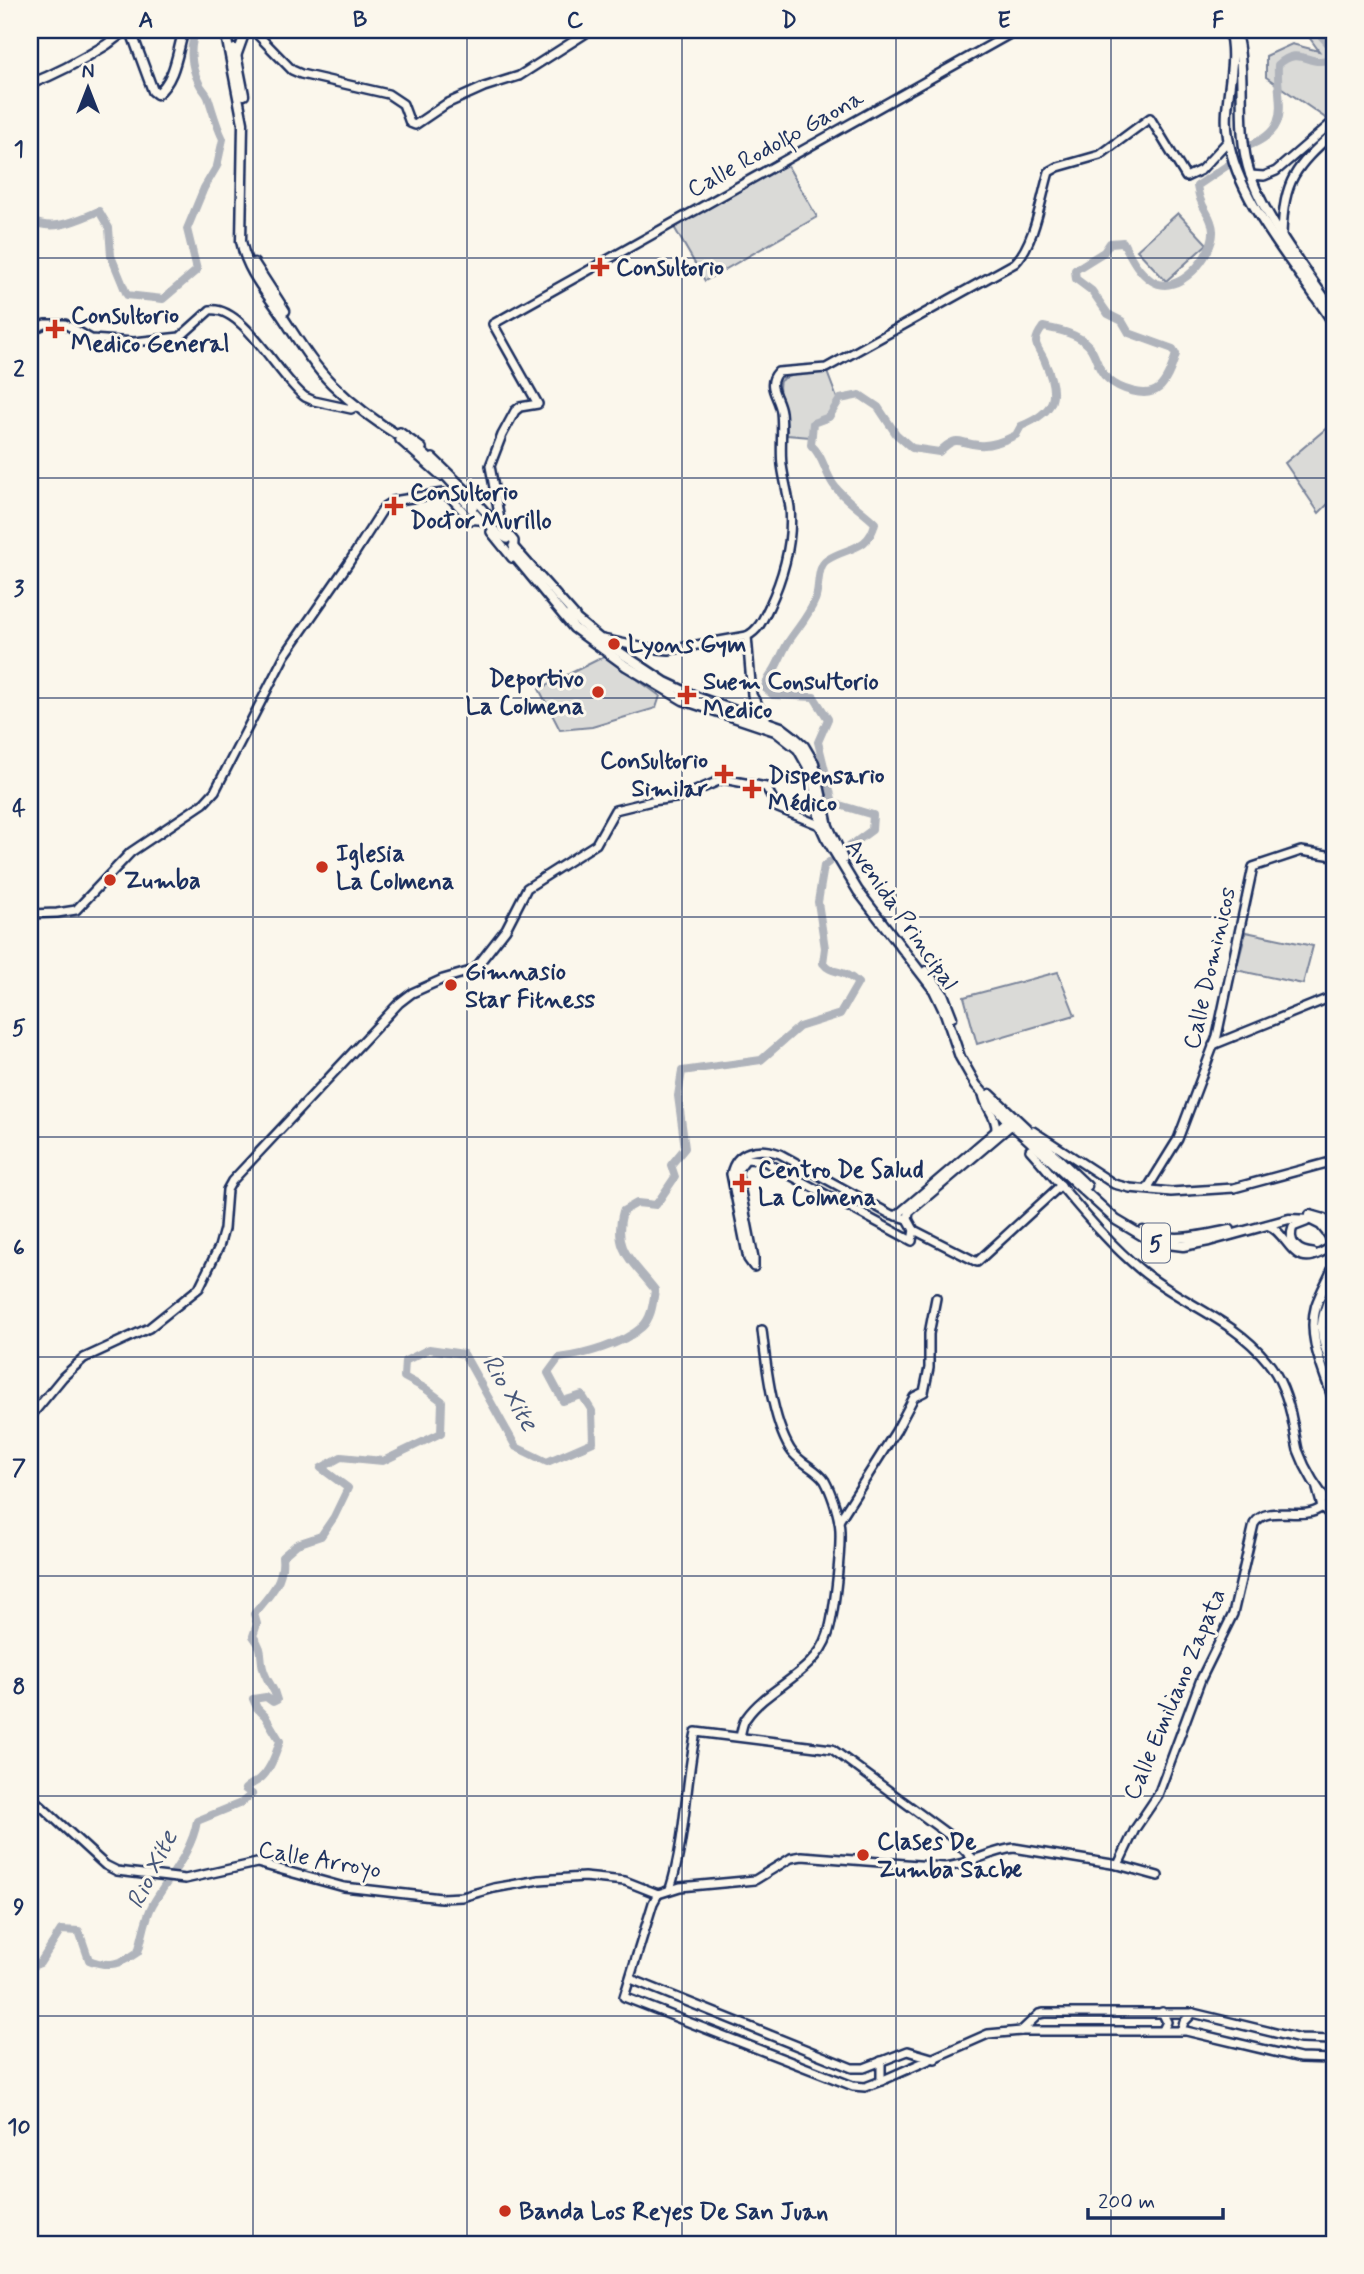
<svg xmlns="http://www.w3.org/2000/svg" width="1364" height="2274" font-family="Mynerve,sans-serif">
	<rect width="100%" height="100%" fill="#fbf7ec"/>
	<filter id="ink" filterUnits="userSpaceOnUse"><feTurbulence type="fractalNoise" baseFrequency=".0143" numOctaves="2"/><feDisplacementMap in="SourceGraphic" scale="14" xChannelSelector="R" yChannelSelector="G"/><feConvolveMatrix kernelMatrix="1 2 1 2 8 2 1 2 1" color-interpolation-filters="sRGB"/></filter>
	<g filter="url(#ink)">
		<g fill="#dadad7" stroke="#7a849a" stroke-width="2">
			<polygon points="1304,30 1334,30 1334,115 1327,119 1266,77 1266,56 1292,44 1319,51"/>
			<polygon points="786,163 817,217 705,281 674,227"/>
			<polygon points="1178,213 1207,244 1166,281 1137,250"/>
			<path d="M827,372L838,401C831,414 825,417 812,423L810,437L787,435C789,417 776,395 780,381C793,371 812,374 827,372Z"/>
			<polygon points="1334,422 1334,498 1319,513 1285,463"/>
			<polygon points="605,656 660,696 656,708 592,727 560,730 539,689"/>
			<polygon points="1246,932 1313,946 1303,984 1236,970"/>
			<polygon points="1058,972 1075,1015 977,1044 964,997"/>
		</g>
		<g fill="none" stroke-linecap="round" stroke-linejoin="round">
			<g stroke="#afb3bb" stroke-width="8">
				<polyline points="1316,30 1334,50"/>
				<path d="M1248,146C1294,128 1276,103 1278,65C1301,43 1310,71 1334,57"/>
				<path d="M30,220C53,233 77,220 99,211L109,228L111,256L127,295L163,299L197,270L187,229L204,188L217,166L223,139C216,125 213,112 208,97C206,92 201,88 199,83C191,67 188,46 197,30"/>
				<path d="M846,849L872,830L873,815L833,803L818,742L828,719L814,697L773,695L765,688C766,680 770,677 774,670C780,660 783,650 789,641C799,626 808,617 815,600C820,589 816,567 827,560C846,547 869,551 875,523C862,510 843,499 833,484C824,470 823,456 811,445L813,423L829,417L840,399L860,395L878,407L896,434L912,448L939,452C958,434 957,443 979,445C990,446 1006,440 1016,435L1021,426C1056,412 1060,396 1045,362C1043,355 1036,348 1036,342C1036,336 1040,331 1043,327C1058,330 1078,333 1089,346C1097,356 1097,370 1108,379C1119,389 1146,399 1159,388C1167,381 1173,364 1176,354L1173,349L1129,333L1122,321L1108,314L1092,291L1076,279L1075,270L1104,252L1110,243L1123,242C1131,257 1137,271 1152,281C1178,298 1214,255 1213,231C1212,216 1205,213 1201,201C1199,197 1198,191 1197,186L1228,165"/>
				<path d="M30,1967L40,1963L61,1930L79,1931L89,1960C109,1968 121,1964 138,1952C143,1937 145,1917 153,1904C169,1877 192,1852 197,1821L241,1803L252,1794L245,1789C250,1784 255,1783 260,1779C270,1771 276,1754 280,1741L265,1716L257,1708L253,1699L266,1697L273,1702L277,1700C274,1686 269,1685 265,1674C258,1659 266,1652 253,1636L257,1624L254,1614C268,1597 285,1581 282,1557L297,1544L321,1536L334,1517L348,1488L321,1468L341,1457L383,1461L441,1433L442,1401L426,1389L404,1377L405,1361L429,1349L464,1354L516,1447L547,1462L593,1442L592,1411L582,1395L563,1401L548,1373L559,1358C584,1355 623,1344 642,1327C652,1318 653,1302 655,1290C633,1261 612,1251 623,1211L637,1203L656,1205L675,1177L671,1165L685,1148L678,1096L682,1071L761,1060L799,1027L840,1014L858,983C843,968 832,975 823,963L825,948L818,902L824,866L829,862"/>
			</g>
			<polyline stroke="#cecfd0" stroke-width="8" stroke-dasharray="8 4" stroke-linecap="butt" points="474,504 492,525"/>
			<g stroke="#1b2f5e" stroke-width="12">
				<g id="secondary">
					<polyline points="253,30 292,70 301,74 388,94 403,104 410,123 415,125 446,104 484,87 519,76 591,30"/>
					<polyline points="237,55 246,30"/>
					<polyline points="1250,175 1264,176 1276,171 1334,121"/>
					<path d="M1282,234C1284,179 1295,168 1334,132"/>
					<path d="M30,340L36,328L45,324H65L91,339L134,342L180,337L210,310C244,306 279,378 305,397L314,401L351,409L357,406"/>
					<polyline points="400,432 422,448"/>
					<polyline points="400,440 441,476"/>
					<polyline points="433,458 465,489 495,523"/>
					<polyline points="459,495 481,520"/>
					<polyline points="491,532 512,558"/>
					<polyline points="513,546 575,616"/>
					<polyline points="513,558 514,541 501,525 490,466 502,435 515,411 520,407 538,404 493,324 1017,30"/>
					<polyline points="747,636 752,695 767,721"/>
					<path d="M603,639L645,648L669,650L747,636C759,630 763,619 769,607C783,577 793,541 790,508C788,494 784,480 782,465C780,448 783,429 781,412C779,396 765,386 778,372L826,368L1015,263C1035,243 1041,198 1049,172L1058,167L1100,155L1150,118L1186,177L1201,170L1228,141"/>
					<path d="M30,914L57,913L76,910L131,852L204,803L215,791L285,655L348,564L385,506L393,501L443,493L452,499L471,520C492,518 490,531 507,539"/>
					<polyline points="1213,1045 1334,996"/>
					<path d="M983,1094C985,1108 997,1116 996,1131"/>
					<polyline points="1033,1131 1114,1184 1130,1188 1171,1192 1234,1188 1334,1161"/>
					<path d="M1030,1150C1067,1191 1099,1236 1142,1271C1182,1304 1233,1319 1267,1361C1281,1378 1289,1402 1293,1424C1295,1433 1296,1442 1298,1450C1306,1472 1319,1492 1334,1509"/>
					<polyline points="1147,1189 1178,1139 1217,1036 1253,867 1301,851 1334,856"/>
					<polyline points="896,1216 1012,1117"/>
					<polyline points="908,1219 914,1230 977,1262 1061,1185"/>
					<polyline points="908,1219 909,1212 1015,1122"/>
					<path d="M1306,1222L1293,1227C1287,1242 1298,1252 1313,1253"/>
					<path d="M1267,1225C1287,1232 1290,1262 1313,1256C1320,1254 1327,1249 1334,1246"/>
					<path d="M753,1266L748,1259L731,1174C736,1150 759,1146 780,1154L890,1214L908,1219"/>
					<polyline points="754,1267 754,1258 737,1171 746,1159 762,1160 912,1241 914,1230"/>
					<polyline points="30,1417 63,1377 84,1358 149,1328 199,1288 219,1247 224,1229 227,1190 232,1181 399,1003 412,993 443,979 474,970 506,929 527,888 596,844 615,810 652,801 682,797 723,779 766,787 778,808 824,827"/>
					<polyline points="1317,1489 1322,1507 1334,1519"/>
					<polyline points="839,1521 896,1431 914,1397 924,1392 929,1368 929,1334 936,1298"/>
					<path d="M740,1737C742,1730 742,1722 747,1717C768,1687 816,1673 828,1634C834,1615 843,1540 839,1522C837,1510 831,1492 825,1481C817,1468 798,1463 790,1449C772,1419 766,1364 762,1330"/>
					<polyline points="30,1796 105,1865 117,1871 185,1879 257,1863 344,1887 441,1898 462,1897 494,1888 539,1880 584,1877 625,1881 658,1894"/>
					<path d="M1118,1865L1135,1829L1158,1795L1201,1679L1233,1614L1254,1524C1268,1502 1302,1523 1322,1507"/>
					<path d="M670,1889C686,1839 685,1784 696,1732L832,1749L953,1838L974,1860"/>
					<polyline points="658,1894 653,1903 624,1997 853,2086 865,2087 881,2081 988,2034 1021,2031 1186,2031 1300,2058 1334,2059"/>
					<path d="M658,1894L680,1887L755,1880L791,1858L802,1856L944,1867C969,1865 989,1851 1014,1848L1118,1865L1158,1876"/>
					<polyline points="631,1979 852,2068 864,2068 908,2051 935,2059"/>
					<polyline points="1162,2012 1167,2022 1163,2030"/>
					<polyline points="1021,2031 1039,2014 1044,2013 1193,2013 1300,2039 1334,2040"/>
					<polyline points="1181,2031 1184,2022 1193,2013"/>
					<polyline points="881,2061 881,2081"/>
				</g>
			</g>
			<g stroke="#1b2f5e" stroke-width="13">
				<g id="primary">
					<path d="M225,30L243,123L241,241C246,267 261,286 276,307C294,333 310,362 332,384C353,405 379,424 404,439C427,453 455,486 473,506"/>
					<path d="M1229,30C1239,65 1222,102 1228,137C1237,202 1299,268 1334,324"/>
					<path d="M1235,30C1247,70 1237,117 1246,159C1256,209 1305,269 1334,312"/>
					<polyline points="235,49 244,95"/>
					<path d="M30,84C56,74 82,60 106,45C114,40 120,32 129,31L132,34L153,91L157,94C176,79 177,51 184,30"/>
					<polyline points="254,263 285,311"/>
					<polyline points="517,559 574,628 626,666 683,700 775,731 798,749 812,774 821,827 826,838 858,891 934,990 945,1013 960,1057 976,1085 1008,1121 1116,1220 1153,1242 1183,1246 1209,1241 1289,1219 1311,1220 1321,1225 1329,1235 1334,1246"/>
					<polyline points="570,614 600,639 665,682 699,698 781,727 794,737 804,746 814,763 828,826 843,859"/>
					<polyline points="926,971 943,994 952,1017"/>
					<polyline points="990,1094 1087,1186"/>
					<polyline points="1310,1215 1324,1219 1334,1229"/>
					<path d="M1143,1231C1171,1244 1201,1236 1230,1230"/>
					<path d="M1334,1266C1329,1279 1321,1291 1316,1306C1307,1338 1324,1371 1334,1401"/>
					<path d="M1334,1288C1315,1327 1321,1335 1334,1374"/>
				</g>
			</g>
			<use href="#secondary" stroke="#fbf7ec" stroke-width="7"/>
			<use href="#primary" stroke="#fbf7ec" stroke-width="8"/>
		</g>
	</g>
	<path fill="none" stroke="#1b2f5e" stroke-width="2" stroke-opacity="0.55" d="M253,30V2244M467,30V2244M682,30V2244M896,30V2244M1111,30V2244M30,258H1334M30,478H1334M30,698H1334M30,917H1334M30,1137H1334M30,1357H1334M30,1576H1334M30,1796H1334M30,2016H1334"/>
	<g fill="#c8321e" stroke="#fbf7ec" stroke-width="2.5">
		<path d="M596.5 256.5h7v7h7v7h-7v7h-7v-7h-7v-7h7z"/>
		<path d="M51.5 318.5h7v7h7v7h-7v7h-7v-7h-7v-7h7z"/>
		<path d="M390.5 495.5h7v7h7v7h-7v7h-7v-7h-7v-7h7z"/>
		<circle cx="614" cy="644" r="7"/>
		<circle cx="598" cy="692" r="7"/>
		<path d="M683.5 684.5h7v7h7v7h-7v7h-7v-7h-7v-7h7z"/>
		<path d="M720.5 763.5h7v7h7v7h-7v7h-7v-7h-7v-7h7z"/>
		<path d="M748.5 778.5h7v7h7v7h-7v7h-7v-7h-7v-7h7z"/>
		<circle cx="322" cy="867" r="7"/>
		<circle cx="110" cy="880" r="7"/>
		<circle cx="451" cy="985" r="7"/>
		<path d="M738.5 1172.5h7v7h7v7h-7v7h-7v-7h-7v-7h7z"/>
		<circle cx="863" cy="1855" r="7"/>
		<circle cx="505" cy="2211" r="7"/>
	</g>
	<g text-anchor="middle" stroke-width="6" stroke-linejoin="round" paint-order="stroke">
		<rect fill="#fbf7ec" stroke="#5e6b89" stroke-width="2" x="1142" y="1223.5" width="28" height="39" rx="5"/>
		<g font-size="23" font-weight="bold" fill="#1b2f5e">
			<text x="1156" y="1251">5</text>
		</g>
		<g font-size="24" fill="#1b2f5e" stroke="#fbf7ec">
			<text transform="translate(775 143) rotate(-29)" y="8">Calle Rodolfo Gaona</text>
			<text transform="translate(902 914) rotate(55)" y="8">Avenida Principal</text>
			<text transform="translate(1209 968) rotate(-77)" y="8">Calle Dominicos</text>
			<text transform="translate(1174 1694) rotate(-67)" y="8">Calle Emiliano Zapata</text>
			<text transform="translate(320 1859) rotate(10)" y="8">Calle Arroyo</text>
		</g>
		<g font-size="24" font-weight="bold" fill="#1b2f5e" stroke="#fbf7ec" text-anchor="start">
			<text x="616" y="275">Consultorio</text>
			<text x="71" y="323">Consultorio<tspan x="71" dy="28">Medico General</tspan></text>
			<text x="410" y="500">Consultorio<tspan x="410" dy="28">Doctor Murillo</tspan></text>
			<text x="628" y="652">Lyons Gym</text>
			<text x="584" y="686" text-anchor="end">Deportivo<tspan x="584" dy="28">La Colmena</tspan></text>
			<text x="703" y="689">Suem Consultorio<tspan x="703" dy="28">Medico</tspan></text>
			<text x="708" y="768" text-anchor="end">Consultorio<tspan x="708" dy="28">Similar</tspan></text>
			<text x="768" y="783">Dispensario<tspan x="768" dy="28">Médico</tspan></text>
			<text x="336" y="861">Iglesia<tspan x="336" dy="28">La Colmena</tspan></text>
			<text x="124" y="888">Zumba</text>
			<text x="465" y="979">Gimnasio<tspan x="465" dy="28">Star Fitness</tspan></text>
			<text x="758" y="1177">Centro De Salud<tspan x="758" dy="28">La Colmena</tspan></text>
			<text x="877" y="1849">Clases De<tspan x="877" dy="28">Zumba Sacbe</tspan></text>
			<text x="519" y="2219">Banda Los Reyes De San Juan</text>
		</g>
		<g font-size="26" font-style="italic" fill="#47577a" stroke="#fbf7ec">
			<text transform="translate(511 1392) rotate(59)" y="9">Rio Xite</text>
			<text transform="translate(151 1869) rotate(-64)" y="9">Rio Xite</text>
		</g>
	</g>
	<rect width="1364" height="2274" fill="none" stroke="#fbf7ec" stroke-width="77"/>
	<g transform="translate(88 88)" stroke="#fbf7ec" stroke-width="5" paint-order="stroke">
	<path d="M0-5L12 26L0 18L-12 26Z" fill="#1b2f5e"/>
	<text y="-10" font-size="19" font-weight="bold" text-anchor="middle" fill="#1b2f5e">N</text>
	</g>
	<path d="M1088 2208v10h135v-10" fill="none" stroke="#1b2f5e" stroke-width="3.5"/>
	<text x="1098" y="2208" font-size="21" fill="#1b2f5e" stroke="#fbf7ec" stroke-width="5" paint-order="stroke">200 m</text>
	<rect x="38" y="38" width="1288" height="2198" fill="none" stroke="#1b2f5e" stroke-width="2.5"/>
	<g font-size="23" text-anchor="middle" font-weight="bold" fill="#1b2f5e">
		<text x="146" y="27">A</text>
		<text x="360" y="27">B</text>
		<text x="575" y="27">C</text>
		<text x="789" y="27">D</text>
		<text x="1004" y="27">E</text>
		<text x="1218" y="27">F</text>
		<text x="19" y="156">1</text>
		<text x="19" y="376">2</text>
		<text x="19" y="596">3</text>
		<text x="19" y="815">4</text>
		<text x="19" y="1035">5</text>
		<text x="19" y="1255">6</text>
		<text x="19" y="1475">7</text>
		<text x="19" y="1694">8</text>
		<text x="19" y="1914">9</text>
		<text x="19" y="2134">10</text>
	</g>
</svg>
